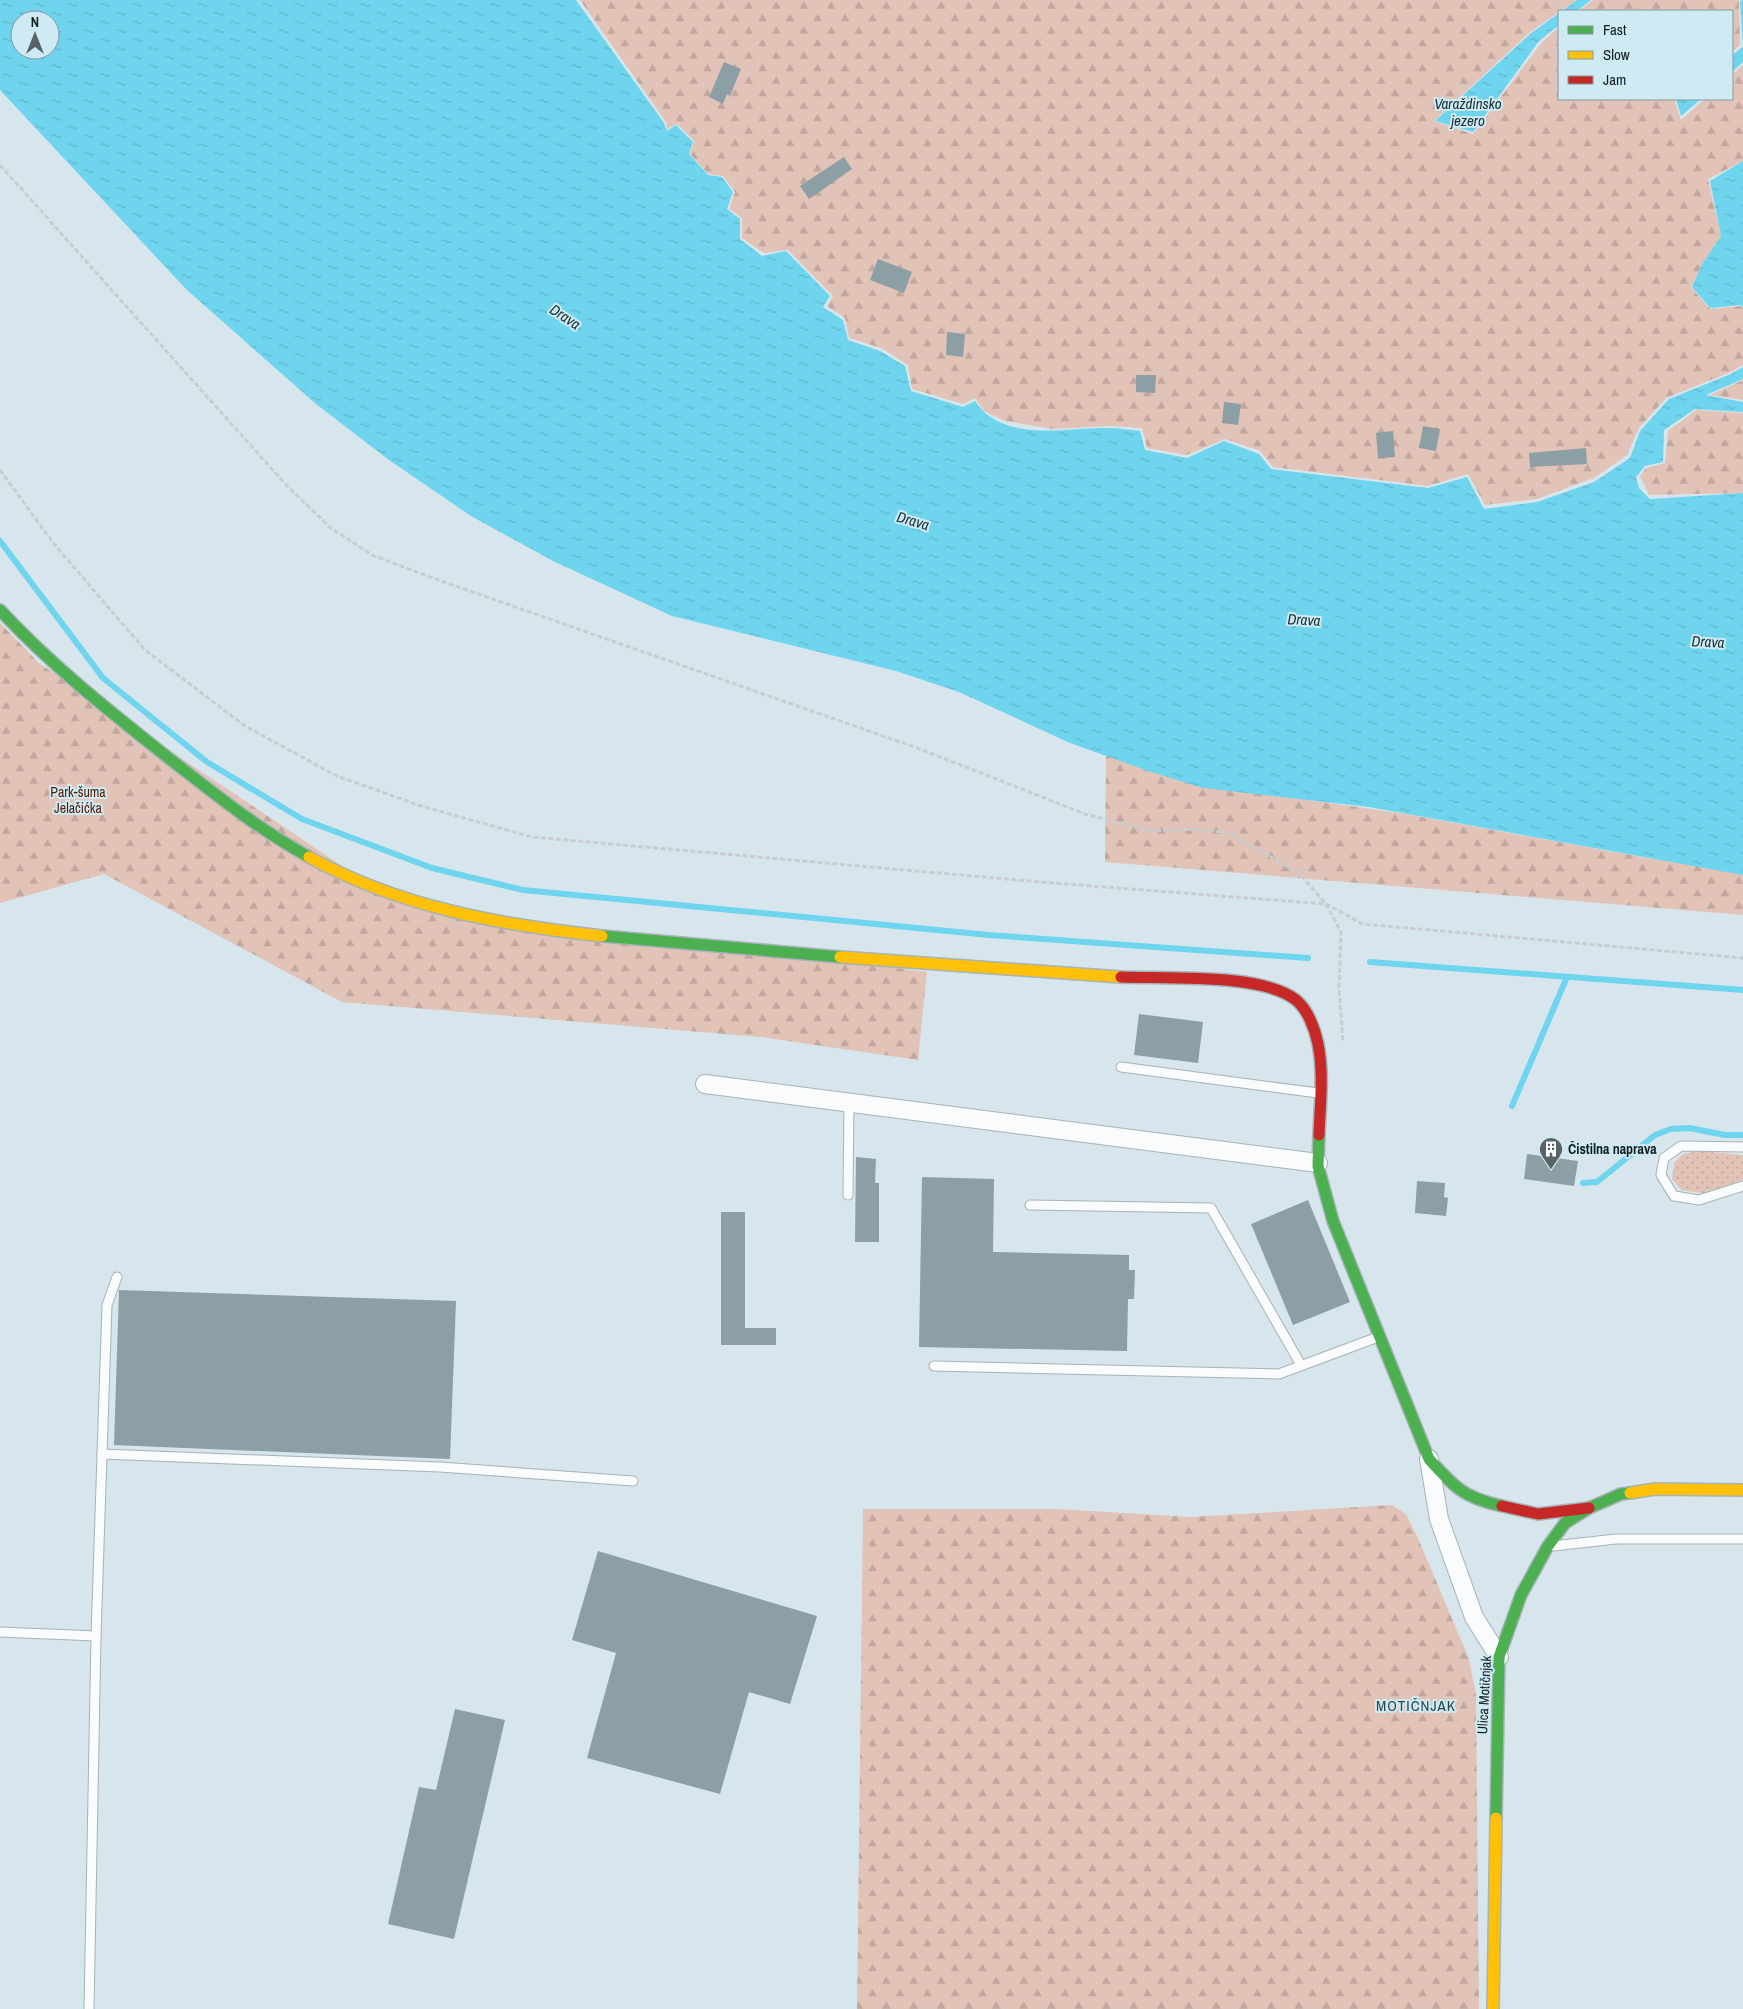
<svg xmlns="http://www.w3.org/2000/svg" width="1743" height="2009" font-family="'Archivo Narrow',sans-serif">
	<defs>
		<pattern id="green-dots" width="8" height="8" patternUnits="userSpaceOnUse" patternTransform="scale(1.25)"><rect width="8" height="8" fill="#e2c3b8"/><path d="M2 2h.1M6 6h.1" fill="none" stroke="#c1a79e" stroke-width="1.8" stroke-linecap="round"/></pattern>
		<pattern id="forest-firs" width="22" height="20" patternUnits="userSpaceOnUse" patternTransform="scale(1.25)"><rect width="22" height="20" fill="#e2c3b8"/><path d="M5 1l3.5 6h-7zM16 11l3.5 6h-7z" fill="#c1a79e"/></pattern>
		<pattern id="water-ripples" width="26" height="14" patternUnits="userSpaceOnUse" patternTransform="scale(1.25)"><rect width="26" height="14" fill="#6fd4ed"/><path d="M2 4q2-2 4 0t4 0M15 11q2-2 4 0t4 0" fill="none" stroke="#5fb6cb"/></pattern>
	</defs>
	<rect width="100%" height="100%" fill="#d6e6ec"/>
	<polygon fill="url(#green-dots)" points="1700,1151 1743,1155 1743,1180 1703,1193 1681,1190 1672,1179 1674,1163 1683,1154"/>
	<g fill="url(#forest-firs)">
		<polygon points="580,0 1576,0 1529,33 1434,121 1473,134 1542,42 1559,27 1559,99 1674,99 1681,120 1705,99 1732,99 1732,75 1743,65 1743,161 1708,179 1721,236 1702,264 1691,287 1710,309 1741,306 1743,308 1743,365 1731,372 1666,398 1639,428 1627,455 1594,478 1537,499 1485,505 1468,474 1428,486 1273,467 1260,451 1225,439 1187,455 1147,448 1142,428 1112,426 1052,429 1005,421 984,411 975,398 963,404 912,389 908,365 881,348 849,338 845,318 827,306 833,296 788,250 764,253 742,238 742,218 729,209 735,192 723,176 708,174 690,154 694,141 677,124 667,129 666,122"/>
		<polygon points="1593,0 1739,0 1740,45 1732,52 1732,11 1579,11"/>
		<polygon points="1743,380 1743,400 1710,395"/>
		<polygon points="1696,410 1743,413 1743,493 1649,495 1640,476 1646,468 1665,463 1668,431"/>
		<polygon points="0,623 39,663 396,902 927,972 918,1060 760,1037 342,1002 104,874 0,903"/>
		<polygon points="1106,756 1250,792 1400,813 1653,859 1743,872 1743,915 1105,862"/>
		<polygon points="1392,1505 1406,1514 1418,1538 1469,1659 1476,1695 1479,2009 857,2009 863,1509 1058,1509 1190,1517"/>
	</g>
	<g fill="url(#water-ripples)" fill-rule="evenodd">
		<path d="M0,0H576L664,123L667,131L676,125L693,142L689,154L708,175L722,177L733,192L727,209L740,219V239L762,256L786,251L830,296L823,307L843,320L848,340L880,351L905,366L911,391L963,407L975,401C1003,444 1067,427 1109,428C1119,428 1130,430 1140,431L1145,450L1187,458L1224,441L1259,454L1271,469L1428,488L1467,477L1484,509L1537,502L1594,482L1630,458L1640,431L1669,399L1731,374L1743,367V379L1706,395L1743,402V412L1695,409L1664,430L1663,462L1645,466L1636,477L1639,488L1650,499L1743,493V875L1369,807L1203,788L1148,771L1070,743L959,692L896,671L672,616L553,561L471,516L389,460L316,404L187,290L0,90ZM20,20H50V50H20Z"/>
		<polygon points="1577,0 1591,0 1577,11 1562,11"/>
		<polygon points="1743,0 1743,62 1732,72 1732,55 1743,47 1740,1"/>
		<polygon points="1559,13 1559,25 1539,41 1473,132 1435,121 1530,34"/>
		<polygon points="1676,99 1701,99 1681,116"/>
		<polygon points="1743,161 1743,307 1741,305 1710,308 1692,287 1702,264 1721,236 1710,181"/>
	</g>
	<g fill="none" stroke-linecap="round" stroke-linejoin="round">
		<g stroke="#6fd4ed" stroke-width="6">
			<polyline points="0,541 103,678 207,762 302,819 432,868 523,890 989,935 1308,958"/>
			<polyline points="1370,962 1743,990"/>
			<polyline points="1512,1106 1567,977"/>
			<polyline points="1583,1183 1597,1182 1655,1135 1671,1129 1689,1128 1725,1135 1743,1135"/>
		</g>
	</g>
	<g fill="#8b9fa5">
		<polygon points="724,62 741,69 730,96 727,94 723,104 709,97"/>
		<polygon points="844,157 852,169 809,199 800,186"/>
		<polygon points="878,259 912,272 904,293 870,280"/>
		<polygon points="947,332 965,334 963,357 946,355"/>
		<polygon points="1136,375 1156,375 1155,393 1136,392"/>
		<polygon points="1224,402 1241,404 1238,425 1222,423"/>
		<polygon points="1423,426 1440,429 1436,451 1419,448"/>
		<polygon points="1393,431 1395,457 1378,458 1376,433"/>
		<polygon points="1586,448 1587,464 1530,467 1529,453"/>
		<polygon points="1139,1014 1203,1022 1198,1063 1134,1055"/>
		<polygon points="1527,1154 1578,1161 1574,1186 1524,1179"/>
		<polygon points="856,1157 876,1159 875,1183 879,1183 879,1242 855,1242"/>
		<polygon points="922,1177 994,1179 993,1252 1129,1255 1129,1270 1135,1270 1134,1299 1128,1299 1127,1351 919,1347"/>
		<polygon points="1417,1181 1445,1183 1444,1197 1448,1198 1446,1216 1415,1213"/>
		<polygon points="1308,1200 1350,1302 1293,1325 1251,1224"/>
		<polygon points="721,1212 745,1212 745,1328 776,1328 776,1345 721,1345"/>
		<polygon points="119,1290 456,1301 450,1459 114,1445"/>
		<polygon points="598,1551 817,1616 790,1704 749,1692 720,1794 587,1758 616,1653 572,1640"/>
		<polygon points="455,1709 505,1720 454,1939 388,1924 419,1787 436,1790"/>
	</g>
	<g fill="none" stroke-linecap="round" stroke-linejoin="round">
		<g stroke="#a6b3b7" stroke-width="11">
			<g id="lane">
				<polyline points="1121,1067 1318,1093"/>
				<polyline points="1743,1147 1681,1146 1664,1158 1661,1175 1674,1196 1699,1200 1743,1186"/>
				<polyline points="848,1195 849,1101"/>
				<polyline points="1030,1205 1211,1208 1301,1365"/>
				<polyline points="934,1366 1279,1374 1378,1337"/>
				<polyline points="102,1454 440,1467 633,1481"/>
				<polyline points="1553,1546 1616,1539 1743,1539"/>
				<polyline points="0,1632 96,1636"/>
				<polyline points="89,2009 96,1636 107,1305 117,1277"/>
			</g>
		</g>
		<g stroke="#a6b3b7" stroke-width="20">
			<g id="street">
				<polyline points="705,1084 1318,1163"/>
				<polyline points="1429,1459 1439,1519 1474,1617 1499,1657"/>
			</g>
		</g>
		<g stroke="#a6b3b7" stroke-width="14">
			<g id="fast">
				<path d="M0,610C50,664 108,710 166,756C212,792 258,829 309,857"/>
				<polyline points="602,936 840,957"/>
				<path d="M1319,1135L1318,1166L1333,1221L1429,1459C1454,1487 1464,1498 1502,1506"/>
				<polyline points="1496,1818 1499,1657 1521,1595 1548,1546 1565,1523 1589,1508 1621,1494 1630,1493"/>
			</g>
		</g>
		<g stroke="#a6b3b7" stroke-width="14">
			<g id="slow">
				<path d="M309,857C399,907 501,925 602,936"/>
				<polyline points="840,957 1121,977"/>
				<polyline points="1630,1493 1655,1489 1743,1490"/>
				<polyline points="1493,2009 1496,1818"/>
			</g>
		</g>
		<g stroke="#a6b3b7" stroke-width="14">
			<g id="jam">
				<path d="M1121,977C1164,979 1263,973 1296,1000C1308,1010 1315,1029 1318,1044C1324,1074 1320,1105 1319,1135"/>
				<polyline points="1502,1506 1538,1514 1589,1508"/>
			</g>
		</g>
		<g stroke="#c8cdcf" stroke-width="3" stroke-dasharray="5 2.5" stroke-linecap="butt">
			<polyline points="0,165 287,486 331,528 372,555 430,577 920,749 1085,814 1150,831 1194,829 1229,833 1299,873 1326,904 1341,932 1339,987 1343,1043"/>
			<polyline points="0,470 54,544 145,650 245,726 337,776 421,806 532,837 1040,882 1326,904 1363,924 1743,958"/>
		</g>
		<use href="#lane" stroke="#f9fbfc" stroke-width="9"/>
		<use href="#street" stroke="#f9fbfc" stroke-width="18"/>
		<use href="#fast" stroke="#4caf50" stroke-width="11"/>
		<use href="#slow" stroke="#ffc107" stroke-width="11"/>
		<use href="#jam" stroke="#c62828" stroke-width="11"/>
	</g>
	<defs>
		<g id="building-pin" transform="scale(1.25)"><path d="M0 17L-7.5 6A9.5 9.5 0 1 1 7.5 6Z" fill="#576367" stroke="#ceebf4"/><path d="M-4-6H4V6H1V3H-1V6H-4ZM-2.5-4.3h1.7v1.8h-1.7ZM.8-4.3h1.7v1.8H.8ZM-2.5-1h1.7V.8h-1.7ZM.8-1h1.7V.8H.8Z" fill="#fff"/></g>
	</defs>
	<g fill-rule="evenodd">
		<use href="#building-pin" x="1551" y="1149"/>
	</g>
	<g text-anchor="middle" stroke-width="4" stroke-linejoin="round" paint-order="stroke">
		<g font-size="14" fill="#561c06" stroke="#ceebf4">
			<text x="78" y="797">Park-šuma<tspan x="78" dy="16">Jelačićka</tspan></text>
		</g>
		<g font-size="14" font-weight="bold" fill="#131d20" stroke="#ceebf4" text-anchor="start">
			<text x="1568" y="1154">Čistilna naprava</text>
		</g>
		<g font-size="14" fill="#131d20" stroke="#ceebf4">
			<text transform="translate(1484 1695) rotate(-87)" y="5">Ulica Motičnjak</text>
		</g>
		<g font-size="15" font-style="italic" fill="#172e34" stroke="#ceebf4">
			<text x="1468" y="109">Varaždinsko<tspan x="1468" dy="17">jezero</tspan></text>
			<text transform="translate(565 317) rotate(33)" y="5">Drava</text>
			<text transform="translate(913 521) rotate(16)" y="5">Drava</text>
			<text transform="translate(1304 620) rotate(3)" y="5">Drava</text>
			<text transform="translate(1708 642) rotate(3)" y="5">Drava</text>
		</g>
		<g font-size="15" letter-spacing="1" fill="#2e464e" stroke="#ceebf4">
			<text x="1416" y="1711">MOTIČNJAK</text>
		</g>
	</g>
	<rect x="1558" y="10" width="175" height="90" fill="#ceebf4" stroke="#83999f"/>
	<rect x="1568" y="26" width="25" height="8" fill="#4caf50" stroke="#83999f"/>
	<text x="1603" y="35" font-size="15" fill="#131d20">Fast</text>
	<rect x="1568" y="51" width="25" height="8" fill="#ffc107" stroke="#83999f"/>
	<text x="1603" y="60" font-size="15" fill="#131d20">Slow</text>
	<rect x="1568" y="76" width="25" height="8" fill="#c62828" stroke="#83999f"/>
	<text x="1603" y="85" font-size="15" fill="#131d20">Jam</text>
	<g transform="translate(35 35)"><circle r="24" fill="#ceebf4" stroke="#83999f"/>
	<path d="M0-4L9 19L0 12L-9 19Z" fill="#576367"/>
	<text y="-8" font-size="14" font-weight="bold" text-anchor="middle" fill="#131d20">N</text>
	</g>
</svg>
